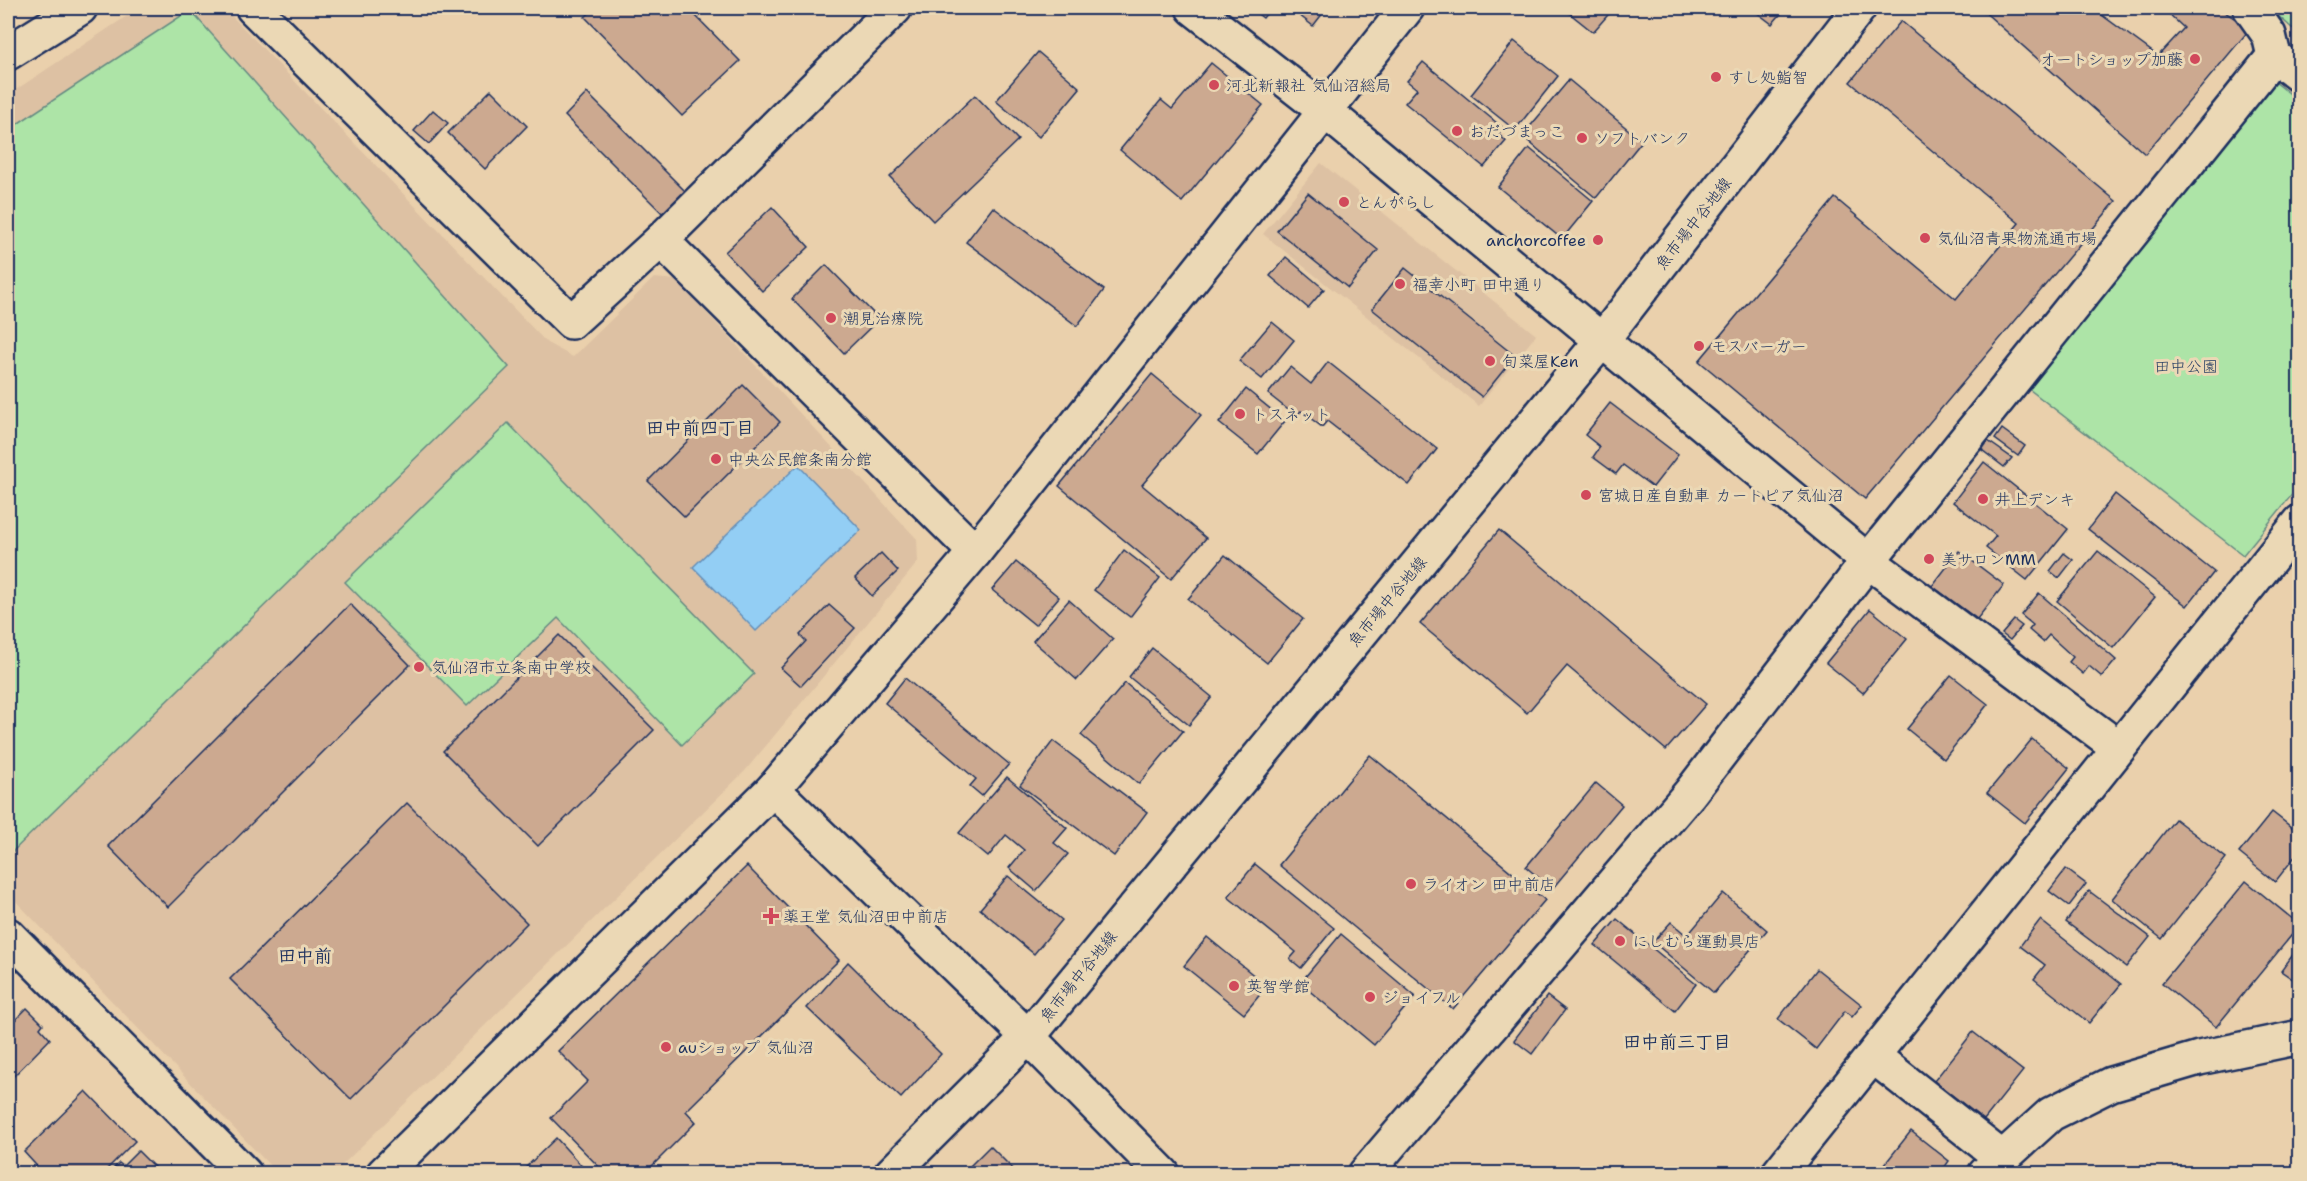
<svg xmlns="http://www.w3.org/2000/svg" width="2307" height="1181" font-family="'Shantell Sans','Klee One',sans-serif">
	<rect width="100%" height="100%" fill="#ead0ac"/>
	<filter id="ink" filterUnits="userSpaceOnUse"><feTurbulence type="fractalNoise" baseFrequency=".0167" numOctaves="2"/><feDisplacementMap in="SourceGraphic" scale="12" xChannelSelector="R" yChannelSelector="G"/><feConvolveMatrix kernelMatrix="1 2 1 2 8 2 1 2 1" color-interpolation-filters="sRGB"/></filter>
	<g filter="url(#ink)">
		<g fill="#ddc1a3">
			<polygon points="139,8 224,8 547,343 573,357 654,278 676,280 917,539 918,562 745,771 334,1173 277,1173 8,893 8,95"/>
			<polygon points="1321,163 1536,335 1479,406 1263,234"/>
		</g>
		<g fill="#ade4a7" stroke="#648a82" stroke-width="1.5">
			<polygon points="2269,8 2299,8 2299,34"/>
			<polygon points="190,10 509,367 8,856 8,130"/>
			<polygon points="2270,78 2299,101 2299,486 2243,555 2025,386"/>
			<polygon points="508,423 754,674 682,745 558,618 467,706 345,582"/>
		</g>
		<polygon fill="#93cef4" stroke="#638eb8" stroke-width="1.5" points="798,465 861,530 756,631 693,567"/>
		<g fill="#cca990" stroke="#1b2f5e" stroke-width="1.5">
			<polygon points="595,8 688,8 740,61 682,116 585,17"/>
			<polygon points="1256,8 1271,8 1263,18 1254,11"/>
			<polygon points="1290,8 1327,8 1313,26"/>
			<polygon points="1563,8 1614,8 1593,32"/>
			<polygon points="1751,8 1786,8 1772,24"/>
			<polygon points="1980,8 2092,8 2158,56 2184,28 2168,13 2173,8 2219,8 2250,29 2145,154"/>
			<polygon points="1901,21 2116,201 1865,499 1699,361 1835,198 1956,299 2019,223 1850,82"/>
			<polygon points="1514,41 1558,76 1515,130 1471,95"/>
			<polygon points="1038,52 1080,88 1039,137 996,101"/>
			<polygon points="1423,62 1503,128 1498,134 1506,141 1484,167 1405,103 1417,89 1407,81"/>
			<polygon points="1211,63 1263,105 1182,202 1120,150 1161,100 1172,109"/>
			<polygon points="1569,80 1642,141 1596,198 1522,136"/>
			<polygon points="491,90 527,126 485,169 448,133"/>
			<polygon points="587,93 687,193 665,216 565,116"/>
			<polygon points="975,95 1018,140 933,221 890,177"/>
			<polygon points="433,110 448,123 429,144 414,131"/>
			<polygon points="1529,148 1593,201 1562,239 1498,187"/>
			<polygon points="1308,193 1378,250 1348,288 1277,231"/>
			<polygon points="772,207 809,247 762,291 725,252"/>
			<polygon points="993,207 1104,290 1077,326 966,242"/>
			<polygon points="1286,257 1324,289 1308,308 1270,276"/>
			<polygon points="826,265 879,319 844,353 792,299"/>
			<polygon points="1405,268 1515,356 1482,397 1372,309"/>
			<polygon points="1272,322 1294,340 1262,379 1239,361"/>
			<polygon points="1328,362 1437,449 1409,485 1327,421 1322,427 1301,411 1296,416 1268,394 1290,367 1311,384"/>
			<polygon points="1152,374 1201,415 1142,485 1206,538 1171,579 1059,486"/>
			<polygon points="743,385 780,422 685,517 648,481"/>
			<polygon points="1246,389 1285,421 1258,454 1219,423"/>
			<polygon points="1610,403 1678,455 1653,487 1623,465 1616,474 1593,457 1600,447 1585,435"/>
			<polygon points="2002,429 2025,446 2018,456 1995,439"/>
			<polygon points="1988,441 2012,458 2004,467 1982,450"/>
			<polygon points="1984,462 2068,529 2027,580 1986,548 1996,536 1953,502"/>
			<polygon points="2115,494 2214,572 2187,606 2088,529"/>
			<polygon points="1499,530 1706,704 1666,750 1567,666 1527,713 1420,624"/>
			<polygon points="1124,550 1160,578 1130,617 1094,590"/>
			<polygon points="1959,551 2004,585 1977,619 1932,586"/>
			<polygon points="2098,551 2155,597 2113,648 2057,601"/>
			<polygon points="881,553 898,571 872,596 855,578"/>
			<polygon points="2064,553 2073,560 2059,578 2050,571"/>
			<polygon points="1225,555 1303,619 1267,663 1188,599"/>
			<polygon points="1016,562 1059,597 1035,625 992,590"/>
			<polygon points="2039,593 2116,660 2102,677 2089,666 2083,674 2069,662 2073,657 2049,635 2043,642 2029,630 2033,625 2021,615"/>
			<polygon points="1069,600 1113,639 1077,680 1033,641"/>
			<polygon points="350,604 410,665 168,907 108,846"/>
			<polygon points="829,605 855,628 801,686 781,668 806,641 800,635"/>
			<polygon points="1870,609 1907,639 1863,693 1826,663"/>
			<polygon points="2014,620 2022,626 2010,640 2002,634"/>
			<polygon points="559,635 654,730 538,846 443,751"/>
			<polygon points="1152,648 1212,697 1189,725 1129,677"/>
			<polygon points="1951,675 1988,704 1944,759 1907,729"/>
			<polygon points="905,678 1009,764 982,796 970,786 976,779 885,703"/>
			<polygon points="1125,683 1183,731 1139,784 1081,735"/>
			<polygon points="2032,739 2069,768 2025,823 1987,793"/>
			<polygon points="1053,741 1147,812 1114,856 1020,785"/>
			<polygon points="1370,755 1545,900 1453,1009 1279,865"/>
			<polygon points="1007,777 1067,828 1054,843 1068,854 1036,891 1009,868 1024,850 1006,835 988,857 959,833"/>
			<polygon points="1596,783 1622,805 1552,889 1526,867"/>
			<polygon points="407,803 527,923 351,1099 230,979"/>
			<polygon points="2272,812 2300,834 2300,850 2275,882 2239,853"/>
			<polygon points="2175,819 2226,858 2162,939 2112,899"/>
			<polygon points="1255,864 1334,928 1301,968 1290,959 1296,952 1228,897"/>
			<polygon points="747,866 839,960 686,1111 696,1122 644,1174 606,1174 551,1118 588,1081 558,1051"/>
			<polygon points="2066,869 2086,884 2069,906 2049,891"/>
			<polygon points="1008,876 1062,920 1034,954 980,909"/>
			<polygon points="2246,881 2300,925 2216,1027 2162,983"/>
			<polygon points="2089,891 2150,937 2126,967 2066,922"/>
			<polygon points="1723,893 1767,930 1714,993 1653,942 1671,922 1687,936"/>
			<polygon points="1617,919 1696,984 1675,1011 1595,945"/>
			<polygon points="2040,920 2121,984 2089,1023 2034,979 2045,965 2020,946"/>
			<polygon points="1341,934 1415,996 1374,1045 1300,983"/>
			<polygon points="1207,937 1267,986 1244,1014 1184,966"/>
			<polygon points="2300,945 2300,984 2281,971"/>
			<polygon points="848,962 941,1054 901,1098 807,1008"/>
			<polygon points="1817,969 1862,1005 1852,1017 1845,1011 1816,1049 1778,1019"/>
			<polygon points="1547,996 1565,1010 1532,1054 1514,1040"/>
			<polygon points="27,1008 43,1024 40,1028 50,1039 8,1082 8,1027"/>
			<polygon points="1973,1032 2023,1071 1984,1120 1934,1081"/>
			<polygon points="86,1091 135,1141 102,1174 44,1174 24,1152"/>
			<polygon points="1911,1131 1949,1161 1940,1174 1877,1174"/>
			<polygon points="556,1138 589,1174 519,1174"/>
			<polygon points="990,1146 1018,1174 962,1174"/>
			<polygon points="138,1151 159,1172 158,1174 108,1174 119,1163 123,1166"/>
		</g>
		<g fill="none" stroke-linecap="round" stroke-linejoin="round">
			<g stroke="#1b2f5e" stroke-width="38">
				<g id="street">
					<polyline points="253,8 571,322 661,240 895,8"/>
					<polyline points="1193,8 1325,111 1868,561 2118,747"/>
					<polyline points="2250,8 2269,35 2274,56"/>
					<polyline points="8,53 80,8"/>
					<polyline points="661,240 975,552"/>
					<polyline points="773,789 1028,1037 1163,1174"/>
					<polyline points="8,935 245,1174"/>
					<polyline points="1873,1056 2002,1158"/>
					<polyline points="383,1174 773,789 975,552 1407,8"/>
					<polyline points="1365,1174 1690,793 1868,561 2274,56 2300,76"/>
					<polyline points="1778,1174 2300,522"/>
					<polyline points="1985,1174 2051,1114 2111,1084 2199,1058 2300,1037"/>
				</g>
			</g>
			<g stroke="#1b2f5e" stroke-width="38">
				<polyline id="secondary" points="891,1174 1028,1037 1603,339 1859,8"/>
			</g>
			<use href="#street" stroke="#ebd8b5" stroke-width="33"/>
			<use href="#secondary" stroke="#ebd8b5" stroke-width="33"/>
		</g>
	</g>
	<g fill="#d1495b" stroke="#ebd8b5" stroke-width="2">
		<circle cx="2195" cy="59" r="6"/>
		<circle cx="1716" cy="77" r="6"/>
		<circle cx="1214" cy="85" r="6"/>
		<circle cx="1457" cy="131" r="6"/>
		<circle cx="1582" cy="138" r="6"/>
		<circle cx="1344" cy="202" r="6"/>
		<circle cx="1925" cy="238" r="6"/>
		<circle cx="1598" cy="240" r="6"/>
		<circle cx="1400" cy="284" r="6"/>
		<circle cx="831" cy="318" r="6"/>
		<circle cx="1699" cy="346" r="6"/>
		<circle cx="1490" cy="361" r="6"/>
		<circle cx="1240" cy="414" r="6"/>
		<circle cx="716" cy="459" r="6"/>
		<circle cx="1586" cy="495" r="6"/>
		<circle cx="1983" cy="499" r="6"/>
		<circle cx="1929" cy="559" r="6"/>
		<circle cx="419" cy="667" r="6"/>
		<circle cx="1411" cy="884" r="6"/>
		<path d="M768 907h6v6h6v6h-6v6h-6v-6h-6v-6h6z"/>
		<circle cx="1620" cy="941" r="6"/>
		<circle cx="1234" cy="986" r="6"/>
		<circle cx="1370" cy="997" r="6"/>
		<circle cx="666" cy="1047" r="6"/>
	</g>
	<g text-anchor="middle" stroke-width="6" stroke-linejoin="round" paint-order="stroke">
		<g font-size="16" fill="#1b2f5e" stroke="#ebd8b5" text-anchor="start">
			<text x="2183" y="65" text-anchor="end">オートショップ加藤</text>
			<text x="1728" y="83">すし処鮨智</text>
			<text x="1226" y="91">河北新報社 気仙沼総局</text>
			<text x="1469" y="137">おだづまっこ</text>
			<text x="1594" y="144">ソフトバンク</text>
			<text x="1356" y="208">とんがらし</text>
			<text x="1937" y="244">気仙沼青果物流通市場</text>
			<text x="1586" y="246" text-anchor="end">anchorcoffee</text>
			<text x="1412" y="290">福幸小町 田中通り</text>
			<text x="843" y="324">潮見治療院</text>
			<text x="1711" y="352">モスバーガー</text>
			<text x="1502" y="367">旬菜屋Ken</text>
			<text x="1252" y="420">トスネット</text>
			<text x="728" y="465">中央公民館条南分館</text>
			<text x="1598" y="501">宮城日産自動車 カートピア気仙沼</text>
			<text x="1995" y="505">井上デンキ</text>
			<text x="1941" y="565">美サロンMM</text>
			<text x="431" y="673">気仙沼市立条南中学校</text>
			<text x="1423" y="890">ライオン 田中前店</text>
			<text x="783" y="922">薬王堂 気仙沼田中前店</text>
			<text x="1632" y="947">にしむら運動具店</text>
			<text x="1246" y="992">英智学館</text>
			<text x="1382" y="1003">ジョイフル</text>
			<text x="678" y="1053">auショップ 気仙沼</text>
		</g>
		<g font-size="16" fill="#1b2f5e" stroke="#ebd8b5">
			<text transform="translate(1693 223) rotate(-52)" y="6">魚市場中谷地線</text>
			<text transform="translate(1387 601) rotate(-50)" y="6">魚市場中谷地線</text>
			<text transform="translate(1078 976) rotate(-51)" y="6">魚市場中谷地線</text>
		</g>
		<g font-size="16" fill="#2a4165" stroke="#ebd8b5">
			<text x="2186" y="372">田中公園</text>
		</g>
		<g font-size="18" font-weight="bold" fill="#1b2f5e" stroke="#ebd8b5">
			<text x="700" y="434">田中前四丁目</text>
			<text x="305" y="962">田中前</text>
			<text x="1677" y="1048">田中前三丁目</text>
		</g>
	</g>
	<rect width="2307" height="1181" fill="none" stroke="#ebd8b5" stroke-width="30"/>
	<rect x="15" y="15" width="2277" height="1151" fill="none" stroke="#1b2f5e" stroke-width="2" filter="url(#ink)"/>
</svg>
